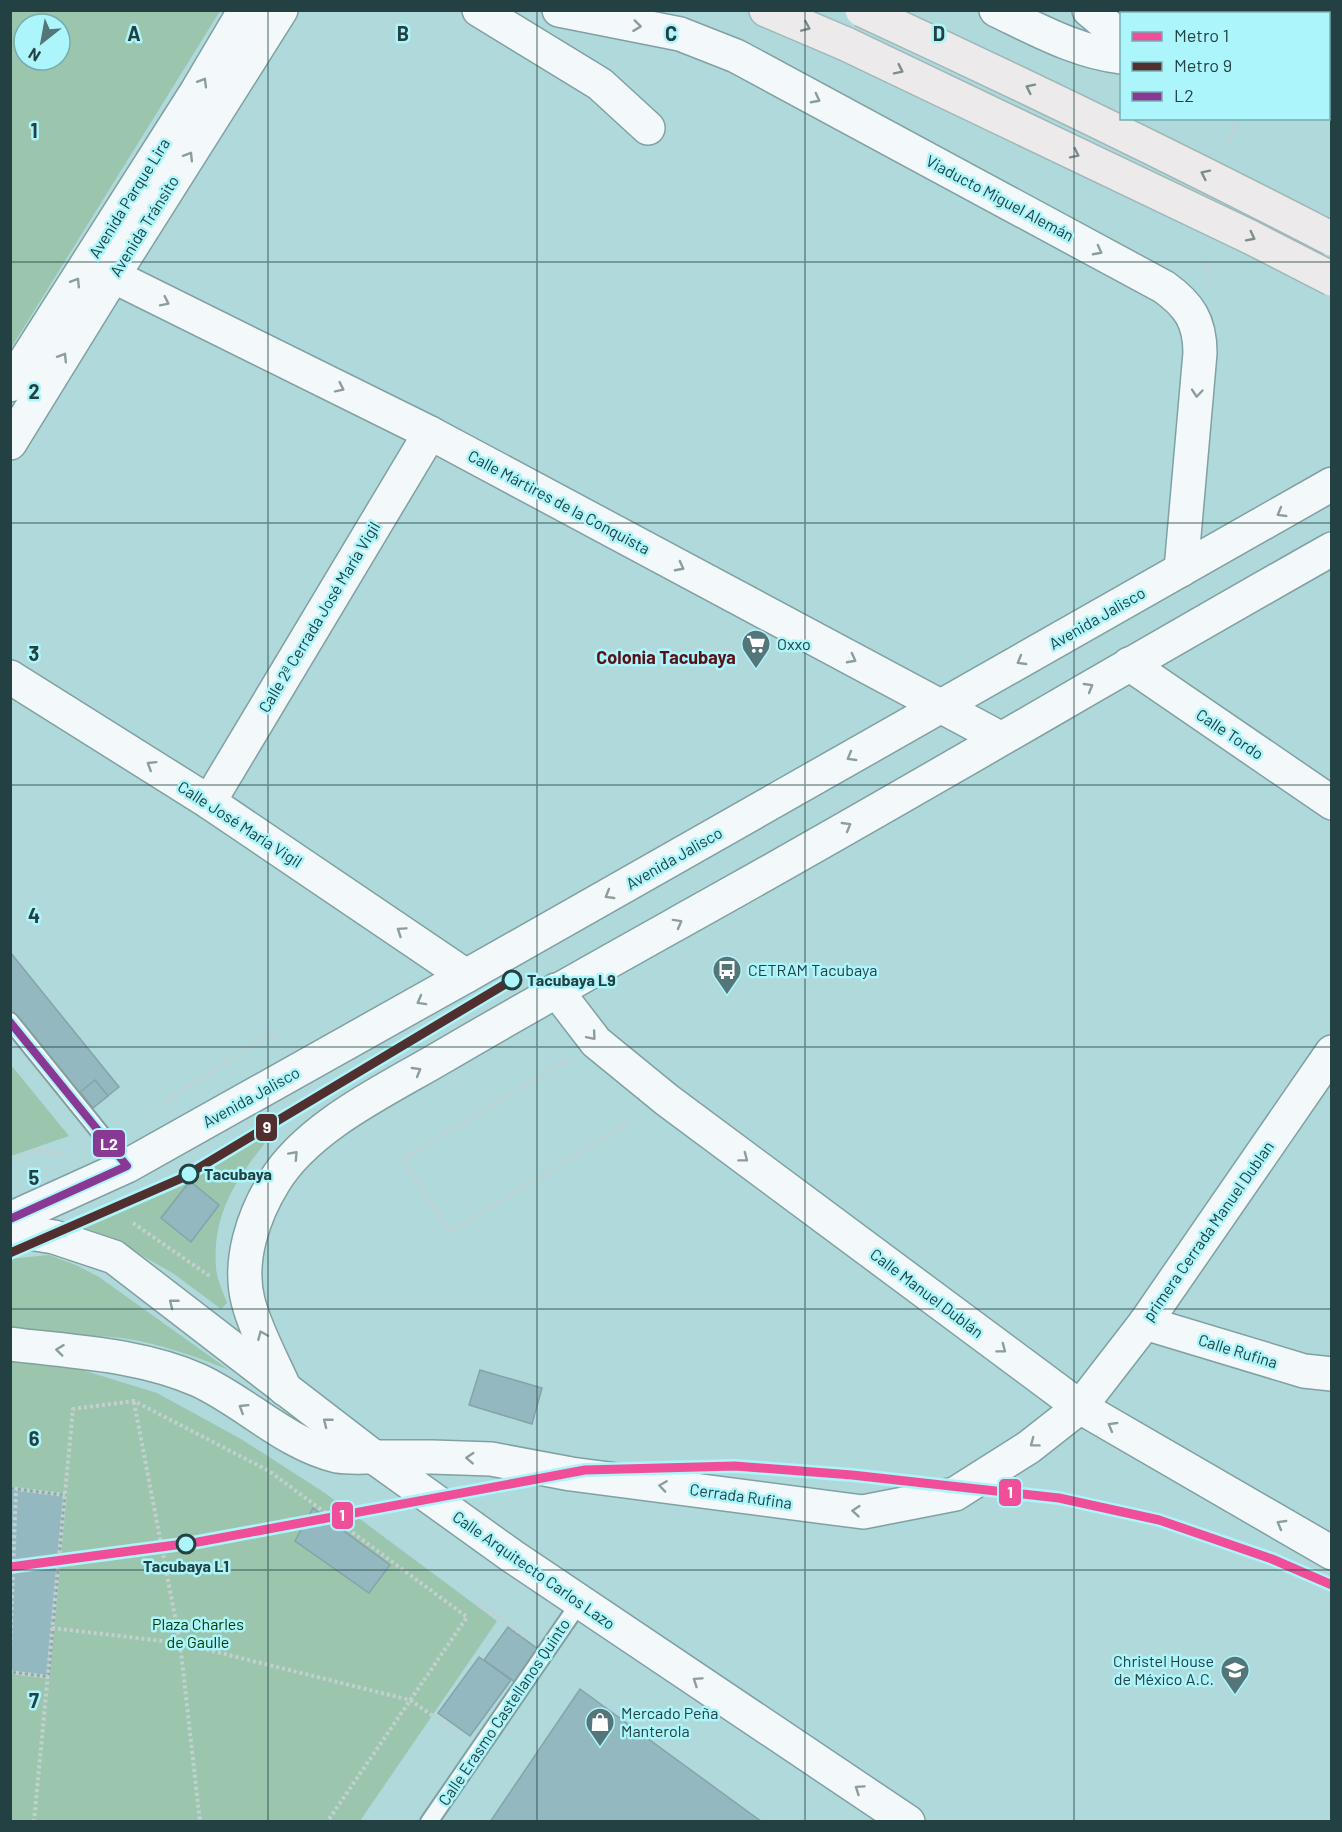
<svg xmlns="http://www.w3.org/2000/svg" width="1342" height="1832" font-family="Barlow,sans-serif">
	<rect width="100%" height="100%" fill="#b0d9dc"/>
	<g fill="#9bc5ac" fill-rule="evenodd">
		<path d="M11,10L220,11L11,348L10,11ZM24,24H60V60H24Z"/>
		<polygon points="11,1065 69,1136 11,1156"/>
		<path d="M266,1132L269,1138C237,1178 212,1213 216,1268C217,1279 223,1292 227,1303L221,1309L174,1274L117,1241L82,1227L78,1219Z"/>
		<path d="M49,1255L76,1265L99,1277L229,1370C194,1356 159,1343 122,1338C85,1334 47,1336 11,1330L10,1259Z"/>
		<polygon points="11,1360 79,1369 157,1393 241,1439 325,1493 497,1621 360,1821 11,1822"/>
	</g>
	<g fill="#94b8bf" stroke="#85a4a9" stroke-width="1.5">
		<polygon points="10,952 119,1087 80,1118 10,1031"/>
		<polygon points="95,1080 108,1096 93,1108 80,1092"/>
		<polygon points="190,1181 219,1205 191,1242 161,1218"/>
		<polygon points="480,1370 542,1388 532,1424 469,1405"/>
		<polygon points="10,1488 65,1495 49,1677 10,1672"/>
		<polygon points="313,1508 390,1565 369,1593 295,1541"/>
		<polygon points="508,1627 538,1649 515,1682 484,1660"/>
		<polygon points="479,1657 511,1680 470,1736 438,1713"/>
		<polygon points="580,1689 762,1822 490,1822"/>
	</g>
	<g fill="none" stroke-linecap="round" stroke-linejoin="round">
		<g stroke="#80a0a2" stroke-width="20">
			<g id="lane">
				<polyline points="10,1021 127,1166"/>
				<polyline points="429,1822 580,1602"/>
			</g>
		</g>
		<g stroke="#80a0a2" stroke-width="36">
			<g id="street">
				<polyline points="479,10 600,84 648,128"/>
				<polyline points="113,276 430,433 1000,738"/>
				<polyline points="1129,664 1332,803"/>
				<polyline points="10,677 209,802 466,976"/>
				<polyline points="209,802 430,433"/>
				<polyline points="556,990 596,1042 667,1100 1080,1407 1332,1553"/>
				<polyline points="1145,1323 1304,1371 1332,1374"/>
				<polyline points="374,1457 432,1457 491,1459 571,1474 863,1512 955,1494 1029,1447 1080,1407 1145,1323 1332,1052"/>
			</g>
		</g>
		<g stroke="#80a0a2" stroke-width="36">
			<g id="secondary">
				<path d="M559,10L680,34L736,56L1164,287C1189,305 1200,321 1200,353L1181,570"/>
				<path d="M996,10C1036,29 1077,52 1122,57"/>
				<polyline points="1089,10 1122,38"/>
				<polyline points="1293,14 1294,10"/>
				<polyline points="10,385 197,91 245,10"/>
				<polyline points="10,443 113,276 281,10"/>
				<polyline points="10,1219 127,1166 466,976 1332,484"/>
				<polyline points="10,1230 54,1237 114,1257 374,1457 512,1556 908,1822"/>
				<path d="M10,1344C73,1352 139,1354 198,1380C246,1402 284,1443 337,1456C349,1458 362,1457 374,1457"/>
				<path d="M285,1389C273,1362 255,1329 248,1301C238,1261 253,1216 274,1182C308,1126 386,1090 442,1057C539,1000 637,946 735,891C935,779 1132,662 1332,549"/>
			</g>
		</g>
		<g stroke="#a0b7b8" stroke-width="36">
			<polyline id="highway" points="766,10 846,44"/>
		</g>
		<g stroke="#c3d0d0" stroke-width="4" stroke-dasharray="3 3" stroke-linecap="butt">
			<polyline points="1228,143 1238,118"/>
			<polyline points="1204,263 1212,282"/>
			<polyline points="568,1059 403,1159 450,1232 635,1119"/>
			<polyline points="158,1106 273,1032 280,1042"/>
			<polyline points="10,1161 39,1150 67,1154"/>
			<polyline points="133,1223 211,1277"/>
			<polyline points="134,1402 180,1643 200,1822"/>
			<polyline points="478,1602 526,1637"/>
			<polyline points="52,1628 180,1643 410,1700 459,1734"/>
			<polyline points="10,1652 16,1489 65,1495"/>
			<polyline points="10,1672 49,1677"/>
			<polyline points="34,1822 73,1409 134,1401 269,1471 467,1617 327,1822"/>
		</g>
		<use href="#lane" stroke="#f3f9fa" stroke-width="16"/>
		<use href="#street" stroke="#f3f9fa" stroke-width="33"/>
		<use href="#secondary" stroke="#f3f9fa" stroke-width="33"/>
		<use href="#highway" stroke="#eceaea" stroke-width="33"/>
		<g stroke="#a0b7b8" stroke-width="36" stroke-linecap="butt">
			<g id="highway-bridge">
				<path d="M862,10C1020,83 1177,159 1332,239"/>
				<polyline points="846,44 1250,237 1332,279"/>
			</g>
		</g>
		<use href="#highway-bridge" stroke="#eceaea" stroke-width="33"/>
		<g stroke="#acf5fa" stroke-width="12">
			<polyline id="bus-1" points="10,1022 127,1166 10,1219"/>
		</g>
		<use href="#bus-1" stroke="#893894" stroke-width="8"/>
		<g stroke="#acf5fa" stroke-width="14">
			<polyline id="metro-1" points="10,1567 198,1542 585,1470 735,1466 852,1475 1059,1498 1159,1520 1272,1559 1332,1585"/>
		</g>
		<g stroke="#acf5fa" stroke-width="14">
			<polyline id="metro-2" points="10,1253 182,1178 512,980"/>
		</g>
		<use href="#metro-1" stroke="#f04e98" stroke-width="9"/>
		<use href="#metro-2" stroke="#512f2e" stroke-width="9"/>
	</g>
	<defs><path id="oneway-chevron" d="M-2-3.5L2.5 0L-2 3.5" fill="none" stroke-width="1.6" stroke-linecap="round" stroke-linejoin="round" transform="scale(1.5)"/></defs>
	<g stroke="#8b9d9e">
		<use href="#oneway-chevron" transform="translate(637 26) rotate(7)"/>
		<use href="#oneway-chevron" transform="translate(203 82) rotate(-59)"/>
		<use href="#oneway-chevron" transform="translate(816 99) rotate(28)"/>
		<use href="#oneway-chevron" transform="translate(189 156) rotate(-58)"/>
		<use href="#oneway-chevron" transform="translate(1098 251) rotate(28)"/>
		<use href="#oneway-chevron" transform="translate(76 282) rotate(-58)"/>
		<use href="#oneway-chevron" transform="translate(165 302) rotate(26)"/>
		<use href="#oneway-chevron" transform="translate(63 357) rotate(-58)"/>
		<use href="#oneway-chevron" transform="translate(340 388) rotate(26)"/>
		<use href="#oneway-chevron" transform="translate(1197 393) rotate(95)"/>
		<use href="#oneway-chevron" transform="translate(1281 513) rotate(150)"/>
		<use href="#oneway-chevron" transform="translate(680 567) rotate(28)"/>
		<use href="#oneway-chevron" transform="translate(852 659) rotate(28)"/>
		<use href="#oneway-chevron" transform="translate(1021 661) rotate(150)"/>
		<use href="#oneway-chevron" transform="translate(1089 687) rotate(-30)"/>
		<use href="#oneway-chevron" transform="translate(851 757) rotate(150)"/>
		<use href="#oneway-chevron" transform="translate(151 765) rotate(-148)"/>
		<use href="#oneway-chevron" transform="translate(847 826) rotate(-30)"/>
		<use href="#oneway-chevron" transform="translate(609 895) rotate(150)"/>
		<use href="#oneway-chevron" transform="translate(678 923) rotate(-29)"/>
		<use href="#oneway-chevron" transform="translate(401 931) rotate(-146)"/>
		<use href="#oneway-chevron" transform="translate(421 1001) rotate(151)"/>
		<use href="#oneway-chevron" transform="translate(592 1036) rotate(50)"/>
		<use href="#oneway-chevron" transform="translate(417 1071) rotate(-30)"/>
		<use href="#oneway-chevron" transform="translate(294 1155) rotate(-47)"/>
		<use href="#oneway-chevron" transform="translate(744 1158) rotate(37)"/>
		<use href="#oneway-chevron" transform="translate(173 1303) rotate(-142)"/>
		<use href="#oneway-chevron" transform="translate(262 1335) rotate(-113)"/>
		<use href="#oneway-chevron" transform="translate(1002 1349) rotate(37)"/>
		<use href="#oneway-chevron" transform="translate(60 1350) rotate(-173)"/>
		<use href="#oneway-chevron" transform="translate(243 1408) rotate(-148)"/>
		<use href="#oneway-chevron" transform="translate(327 1422) rotate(-142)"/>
		<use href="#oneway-chevron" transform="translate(1112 1426) rotate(-150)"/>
		<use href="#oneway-chevron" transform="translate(1034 1443) rotate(143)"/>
		<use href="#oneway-chevron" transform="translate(470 1458) rotate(-177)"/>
		<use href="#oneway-chevron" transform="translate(663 1486) rotate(-172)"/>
		<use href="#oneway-chevron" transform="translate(856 1511) rotate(-175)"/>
		<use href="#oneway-chevron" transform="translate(1281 1524) rotate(-150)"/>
		<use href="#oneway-chevron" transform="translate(697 1681) rotate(-146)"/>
		<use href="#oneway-chevron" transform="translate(859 1789) rotate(-146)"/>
	</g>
	<g stroke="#7d8d8e">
		<use href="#oneway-chevron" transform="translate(806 27) rotate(23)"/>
		<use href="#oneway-chevron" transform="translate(899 70) rotate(26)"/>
		<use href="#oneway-chevron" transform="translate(1030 88) rotate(-154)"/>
		<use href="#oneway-chevron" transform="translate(1075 154) rotate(26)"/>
		<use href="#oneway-chevron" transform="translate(1205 174) rotate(-154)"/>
		<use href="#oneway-chevron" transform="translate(1251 237) rotate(27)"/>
	</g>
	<path fill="none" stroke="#234143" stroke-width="1.5" stroke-opacity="0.55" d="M268,10V1822M537,10V1822M805,10V1822M1074,10V1822M10,262H1332M10,523H1332M10,785H1332M10,1047H1332M10,1309H1332M10,1570H1332"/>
	<defs>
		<g id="supermarket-pin" transform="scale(1.5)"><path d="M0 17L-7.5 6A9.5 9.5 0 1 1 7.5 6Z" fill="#547679" stroke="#acf5fa"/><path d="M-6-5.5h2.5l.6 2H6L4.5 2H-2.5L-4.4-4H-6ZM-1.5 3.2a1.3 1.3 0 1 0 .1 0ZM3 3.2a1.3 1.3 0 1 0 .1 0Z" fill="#fff"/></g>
		<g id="bus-pin" transform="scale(1.5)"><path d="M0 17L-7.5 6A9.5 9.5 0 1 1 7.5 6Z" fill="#547679" stroke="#acf5fa"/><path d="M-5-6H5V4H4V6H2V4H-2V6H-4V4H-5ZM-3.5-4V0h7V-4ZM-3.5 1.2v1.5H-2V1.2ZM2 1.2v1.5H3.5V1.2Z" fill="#fff"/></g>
		<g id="school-pin" transform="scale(1.5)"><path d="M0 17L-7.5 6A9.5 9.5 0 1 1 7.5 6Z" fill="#547679" stroke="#acf5fa"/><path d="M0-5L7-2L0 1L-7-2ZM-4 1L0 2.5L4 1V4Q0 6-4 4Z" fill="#fff"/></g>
		<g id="shop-pin" transform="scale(1.5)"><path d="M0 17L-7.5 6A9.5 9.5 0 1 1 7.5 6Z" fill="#547679" stroke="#acf5fa"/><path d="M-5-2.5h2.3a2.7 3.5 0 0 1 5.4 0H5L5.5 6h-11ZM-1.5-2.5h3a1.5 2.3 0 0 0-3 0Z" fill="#fff"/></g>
	</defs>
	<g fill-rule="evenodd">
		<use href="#supermarket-pin" x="756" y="644"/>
		<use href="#bus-pin" x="727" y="970"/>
		<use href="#school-pin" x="1235" y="1670"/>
		<use href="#shop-pin" x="600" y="1722"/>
	</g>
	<g fill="#acf5fa" stroke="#234143" stroke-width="3">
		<circle cx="512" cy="980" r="9"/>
		<circle cx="189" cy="1174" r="9"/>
		<circle cx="186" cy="1544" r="9"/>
	</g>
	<g text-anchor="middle" stroke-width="5" stroke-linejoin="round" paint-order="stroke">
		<g font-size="16" fill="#234143" stroke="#acf5fa">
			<text transform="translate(129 198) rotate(-58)" y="6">Avenida Parque Lira</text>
			<text transform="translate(1000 198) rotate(28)" y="6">Viaducto Miguel Alemán</text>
			<text transform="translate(144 226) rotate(-58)" y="6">Avenida Tránsito</text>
			<text transform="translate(559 502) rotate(28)" y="6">Calle Mártires de la Conquista</text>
			<text transform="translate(319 617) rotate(-59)" y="6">Calle 2ª Cerrada José María Vigil</text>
			<text transform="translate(1097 618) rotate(-30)" y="6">Avenida Jalisco</text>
			<text transform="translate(1230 734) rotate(34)" y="6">Calle Tordo</text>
			<text transform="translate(240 824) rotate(33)" y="6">Calle José María Vigil</text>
			<text transform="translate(674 858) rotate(-30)" y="6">Avenida Jalisco</text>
			<text transform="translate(251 1097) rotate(-29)" y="6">Avenida Jalisco</text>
			<text transform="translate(1208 1231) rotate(-55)" y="6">primera Cerrada Manuel Dublan</text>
			<text transform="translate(927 1293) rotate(37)" y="6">Calle Manuel Dublán</text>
			<text transform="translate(1238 1351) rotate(17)" y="6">Calle Rufina</text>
			<text transform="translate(741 1496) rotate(8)" y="6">Cerrada Rufina</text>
			<text transform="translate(534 1570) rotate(35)" y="6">Calle Arquitecto Carlos Lazo</text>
			<text transform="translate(504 1712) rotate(-56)" y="6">Calle Erasmo Castellanos Quinto</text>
		</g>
		<g font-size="16" fill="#234143" stroke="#acf5fa" text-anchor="start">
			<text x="777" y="650">Oxxo</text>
			<text x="748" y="976">CETRAM Tacubaya</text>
			<text x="1214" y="1667" text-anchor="end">Christel House<tspan x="1214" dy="18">de México A.C.</tspan></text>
			<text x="621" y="1719">Mercado Peña<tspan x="621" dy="18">Manterola</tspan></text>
		</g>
		<g font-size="16" font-weight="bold" fill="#234143" stroke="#acf5fa" text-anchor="start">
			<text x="527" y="986">Tacubaya L9</text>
			<text x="204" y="1180">Tacubaya</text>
			<text x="186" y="1572" text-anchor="middle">Tacubaya L1</text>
		</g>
		<g font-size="16" fill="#023700" stroke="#acf5fa">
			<text x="198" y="1630">Plaza Charles<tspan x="198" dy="18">de Gaulle</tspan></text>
		</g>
		<g font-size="18" font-weight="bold" fill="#571218" stroke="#acf5fa">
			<text x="666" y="664">Colonia Tacubaya</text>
		</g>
	</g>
	<g font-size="20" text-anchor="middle" font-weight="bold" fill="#234143" stroke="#acf5fa" stroke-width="5" stroke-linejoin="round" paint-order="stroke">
		<text x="134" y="41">A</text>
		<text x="403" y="41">B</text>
		<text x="671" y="41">C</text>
		<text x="939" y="41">D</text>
		<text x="34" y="138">1</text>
		<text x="34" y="399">2</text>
		<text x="34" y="661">3</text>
		<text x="34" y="923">4</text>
		<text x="34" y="1185">5</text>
		<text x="34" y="1446">6</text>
		<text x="34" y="1708">7</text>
	</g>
	<g stroke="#acf5fa" stroke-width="2">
		<rect x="255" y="1113" width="23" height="29" rx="6" fill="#512f2e"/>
		<rect x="92" y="1129" width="34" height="29" rx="6" fill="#893894"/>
		<rect x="998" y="1478" width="24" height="29" rx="6" fill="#f04e98"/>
		<rect x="331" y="1501" width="23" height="29" rx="6" fill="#f04e98"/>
	</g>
	<g font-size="16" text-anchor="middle" font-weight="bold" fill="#fff">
		<text x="267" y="1133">9</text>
		<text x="109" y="1150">L2</text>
		<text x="1010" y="1498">1</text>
		<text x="342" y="1521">1</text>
	</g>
	<rect width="1342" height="1832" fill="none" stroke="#234143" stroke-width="24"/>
	<rect x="1120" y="12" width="210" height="108" fill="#acf5fa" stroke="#75adb1" stroke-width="1.5"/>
	<rect x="1132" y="32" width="30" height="9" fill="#f04e98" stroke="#75adb1" stroke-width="1.5"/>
	<text x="1174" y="42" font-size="18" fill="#234143">Metro 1</text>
	<rect x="1132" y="62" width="30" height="9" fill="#512f2e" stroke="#75adb1" stroke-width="1.5"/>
	<text x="1174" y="72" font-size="18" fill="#234143">Metro 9</text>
	<rect x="1132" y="92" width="30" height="9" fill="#893894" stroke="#75adb1" stroke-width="1.5"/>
	<text x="1174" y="102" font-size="18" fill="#234143">L2</text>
	<g transform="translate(42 42) rotate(211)"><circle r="28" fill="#acf5fa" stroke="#75adb1" stroke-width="1.5"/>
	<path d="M0-4.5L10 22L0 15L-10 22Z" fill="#547679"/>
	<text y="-9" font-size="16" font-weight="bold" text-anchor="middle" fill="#234143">N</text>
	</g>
</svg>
